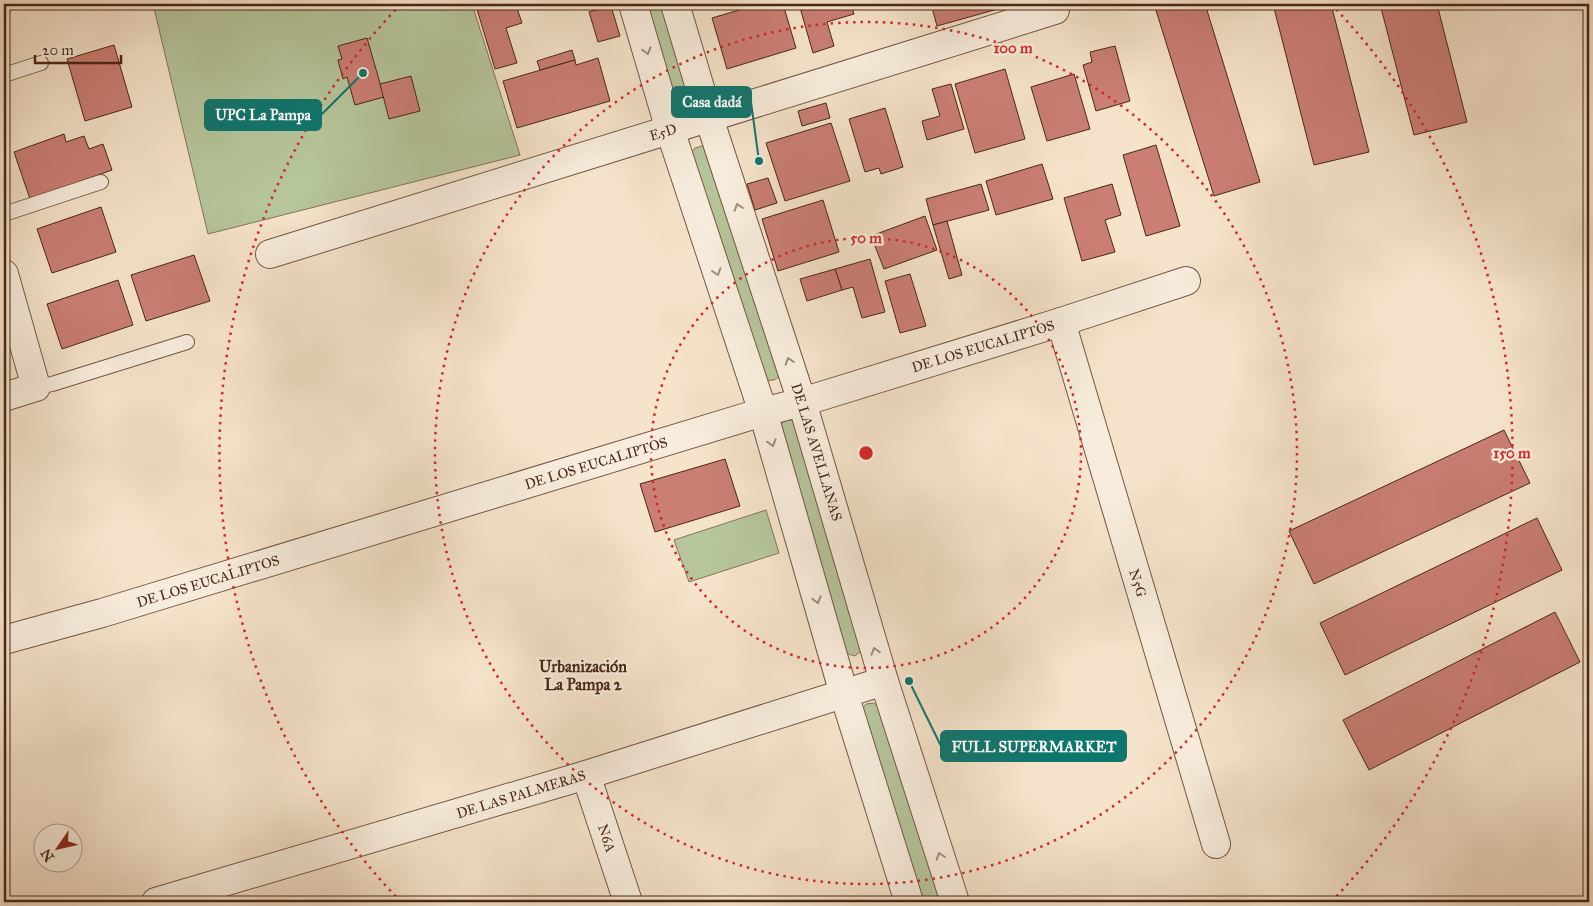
<svg xmlns="http://www.w3.org/2000/svg" width="1593" height="906" font-family="'IM FELL Great Primer',serif">
	<rect width="100%" height="100%" fill="#f5e3cb"/>
	<filter id="stains"><feTurbulence type="fractalNoise" baseFrequency=".004" numOctaves="4"/><feColorMatrix values="0 0 0 0 .2 0 0 0 0 .09 0 0 0 0 .02 0 0 0 .5 -.17"/></filter>
	<radialGradient id="worn" r=".72"><stop offset=".6" stop-color="#630" stop-opacity="0"/><stop offset="1" stop-color="#630" stop-opacity=".3"/></radialGradient>
	<g fill="#b6c59b" stroke="#807659">
		<polygon points="153,4 472,4 520,155 208,234"/>
		<path d="M641,4H664L691,102C687,107 682,110 676,107Z"/>
		<path d="M702,146L706,147L781,373C777,380 774,381 766,380L691,153L695,148Z"/>
		<polygon points="790,420 794,421 863,649 855,656 845,653 778,429 784,421"/>
		<polygon points="766,510 779,553 689,582 674,540"/>
		<polygon points="873,703 879,706 942,902 919,902 860,713 866,704"/>
	</g>
	<g fill="#ca7e74" stroke="#492717">
		<polygon points="485,4 499,4 500,9 516,5 522,23 506,28 517,63 495,69 476,6"/>
		<polygon points="759,4 783,4 796,48 727,69 712,18"/>
		<polygon points="799,4 851,4 854,14 827,22 834,46 813,53"/>
		<polygon points="931,4 996,4 998,9 937,26"/>
		<polygon points="1154,4 1205,4 1260,182 1214,196"/>
		<polygon points="1273,4 1331,4 1369,152 1314,165"/>
		<polygon points="1380,4 1437,4 1467,122 1414,135"/>
		<polygon points="611,6 620,36 598,42 589,12"/>
		<polygon points="367,38 384,97 355,105 347,77 343,79 338,60 342,59 338,46"/>
		<polygon points="114,45 132,107 85,121 67,59"/>
		<polygon points="1115,46 1130,101 1096,111 1083,65 1092,62 1090,52"/>
		<polygon points="572,50 575,60 540,70 537,61"/>
		<polygon points="598,58 610,101 517,128 503,81 575,60 576,65"/>
		<polygon points="1005,69 1025,139 975,153 955,84"/>
		<polygon points="1074,74 1090,129 1047,141 1031,87"/>
		<polygon points="411,76 420,111 389,119 380,84"/>
		<polygon points="951,84 964,129 927,140 922,121 940,116 932,89"/>
		<polygon points="826,103 830,118 802,126 798,111"/>
		<polygon points="885,108 903,167 881,174 879,168 865,172 849,119"/>
		<polygon points="831,123 850,181 785,201 766,143"/>
		<polygon points="64,134 66,142 84,136 89,149 103,144 112,170 30,199 14,152"/>
		<polygon points="1156,145 1180,226 1146,236 1123,155"/>
		<polygon points="1042,164 1053,199 996,215 986,181"/>
		<polygon points="768,178 777,203 755,210 747,184"/>
		<polygon points="981,184 989,210 933,225 926,199"/>
		<polygon points="1112,184 1121,215 1105,220 1115,252 1082,261 1064,198"/>
		<polygon points="823,200 839,252 778,271 762,219"/>
		<polygon points="101,207 116,252 52,273 37,229"/>
		<polygon points="925,216 937,250 884,269 871,236"/>
		<polygon points="947,221 962,275 949,279 933,225"/>
		<polygon points="194,255 210,301 146,321 131,275"/>
		<polygon points="870,259 885,312 862,318 853,287 842,290 835,269"/>
		<polygon points="835,269 842,290 807,301 800,279"/>
		<polygon points="910,274 926,326 900,333 885,281"/>
		<polygon points="118,280 133,325 62,349 47,304"/>
		<polygon points="1504,430 1530,483 1314,584 1289,531"/>
		<polygon points="725,459 740,506 655,532 640,484"/>
		<polygon points="1537,518 1562,570 1345,675 1320,623"/>
		<polygon points="1555,612 1580,662 1369,770 1343,720"/>
	</g>
	<g fill="none" stroke-linecap="round" stroke-linejoin="round">
		<g stroke="#745644" stroke-width="16">
			<g id="service">
				<polyline points="4,75 41,63"/>
				<polyline points="4,214 101,182"/>
				<polyline points="36,387 52,384 187,342"/>
			</g>
		</g>
		<g stroke="#745644" stroke-width="30">
			<g id="minor">
				<polyline points="633,4 670,130 763,412 844,694 909,902"/>
				<polyline points="675,4 709,118 802,402 884,681 955,902"/>
				<polyline points="270,254 1055,10"/>
				<polyline points="4,274 36,387 4,397"/>
				<polyline points="1061,322 1216,844"/>
				<polyline points="4,640 102,613 763,412 802,402 1061,322 1186,281"/>
				<polyline points="586,775 628,902"/>
				<polyline points="156,902 586,775 884,681"/>
			</g>
		</g>
		<use href="#service" stroke="#f8eddd" stroke-width="14"/>
		<use href="#minor" stroke="#f8eddd" stroke-width="28"/>
	</g>
	<defs><path id="oneway-chevron" d="M-2-3.5L2.5 0L-2 3.5" fill="none" stroke-width="1.6" stroke-linecap="round" stroke-linejoin="round" transform="scale(1.25)"/></defs>
	<g stroke="#a08a7a">
		<use href="#oneway-chevron" transform="translate(647 51) rotate(74)"/>
		<use href="#oneway-chevron" transform="translate(738 207) rotate(-108)"/>
		<use href="#oneway-chevron" transform="translate(717 272) rotate(72)"/>
		<use href="#oneway-chevron" transform="translate(789 361) rotate(-108)"/>
		<use href="#oneway-chevron" transform="translate(772 443) rotate(74)"/>
		<use href="#oneway-chevron" transform="translate(817 600) rotate(74)"/>
		<use href="#oneway-chevron" transform="translate(875 651) rotate(-106)"/>
		<use href="#oneway-chevron" transform="translate(940 856) rotate(-108)"/>
	</g>
	<g fill="none" stroke="#d62828" stroke-width="2.5" stroke-dasharray="2.5 5">
		<circle cx="866" cy="453" r="215"/>
		<circle cx="866" cy="453" r="431"/>
		<path d="M401 902A646 646 0 0 1 401 4M1331 4A646 646 0 0 1 1331 902"/>
	</g>
	<g text-anchor="middle" stroke-width="5" stroke-linejoin="round" paint-order="stroke">
		<g font-size="14" fill="#492717" stroke="#f8eddd">
			<text transform="translate(663 132) rotate(-17)" y="5">E5D</text>
			<text transform="translate(983 346) rotate(-17)" y="5">DE LOS EUCALIPTOS</text>
			<text transform="translate(817 452) rotate(73)" y="5">DE LAS AVELLANAS</text>
			<text transform="translate(596 463) rotate(-17)" y="5">DE LOS EUCALIPTOS</text>
			<text transform="translate(208 581) rotate(-17)" y="5">DE LOS EUCALIPTOS</text>
			<text transform="translate(1138 583) rotate(73)" y="5">N5G</text>
			<text transform="translate(521 794) rotate(-17)" y="5">DE LAS PALMERAS</text>
			<text transform="translate(607 838) rotate(72)" y="5">N6A</text>
		</g>
		<g font-size="16" font-weight="bold" fill="#492717" stroke="#f8eddd">
			<text x="583" y="672">Urbanización<tspan x="583" dy="18">La Pampa 2</tspan></text>
		</g>
	</g>
	<circle cx="866" cy="453" r="8" fill="#d62828" stroke="#f8eddd" stroke-width="2.5"/>
	<g font-size="15" text-anchor="middle" font-weight="bold" fill="#d62828" stroke="#f8eddd" stroke-width="5" stroke-linejoin="round" paint-order="stroke">
		<text x="1013" y="53">100 m</text>
		<text x="866" y="243">50 m</text>
		<text x="1512" y="458">150 m</text>
	</g>
	<path fill="none" stroke="#0f766e" stroke-width="2" d="M759 161L751 102M363 73L321 115M909 681L941 746"/>
	<g fill="#0f766e" stroke="#f8eddd" stroke-width="2">
		<circle cx="759" cy="161" r="5"/>
		<circle cx="363" cy="73" r="5"/>
		<circle cx="909" cy="681" r="5"/>
	</g>
	<g fill="#0f766e" stroke="#0f766e" stroke-width="2">
		<rect x="672" y="87" width="79" height="30" rx="5"/>
		<rect x="205" y="100" width="116" height="30" rx="5"/>
		<rect x="941" y="731" width="185" height="30" rx="5"/>
	</g>
	<g font-size="15" text-anchor="middle" font-weight="bold" fill="#fff">
		<text x="712" y="107">Casa dadá</text>
		<text x="263" y="120">UPC La Pampa</text>
		<text x="1034" y="752">FULL SUPERMARKET</text>
	</g>
	<rect width="1593" height="906" fill="none" stroke="#f5e3cb" stroke-width="20"/>
	<rect x="5" y="5" width="1583" height="896" fill="none" stroke="#492717" stroke-width="2.5"/>
	<rect x="10" y="10" width="1573" height="886" fill="none" stroke="#492717"/>
	<g transform="translate(58 848) rotate(236)"><circle r="24" fill="#f8eddd" stroke="#b29e8e"/>
	<path d="M0-4L9 19L0 12L-9 19Z" fill="#8f2418"/>
	<text y="-8" font-size="14" font-weight="bold" text-anchor="middle" fill="#492717">N</text>
	</g>
	<path d="M35 55v8h86v-8" fill="none" stroke="#492717" stroke-width="2.5"/>
	<text x="42" y="55" font-size="15" fill="#492717" stroke="#f8eddd" stroke-width="4" paint-order="stroke">20 m</text>
	<rect width="100%" height="100%" filter="url(#stains)"/>
	<rect width="100%" height="100%" fill="url(#worn)"/>
</svg>
